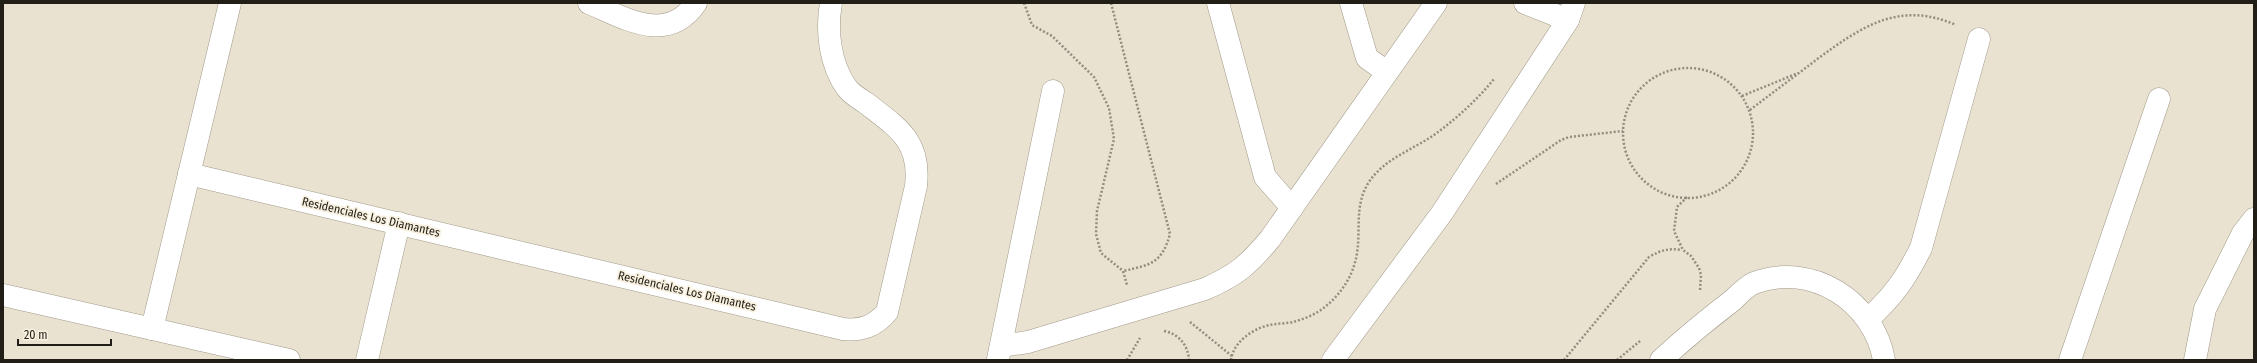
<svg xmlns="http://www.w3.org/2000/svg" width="2257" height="363" font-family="'Fira Sans Condensed',sans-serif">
	<rect width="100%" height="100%" fill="#eae2d1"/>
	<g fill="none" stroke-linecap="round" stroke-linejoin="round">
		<g stroke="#a19a89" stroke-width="23">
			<g id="street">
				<path d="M589,3C625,18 667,45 696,3"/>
				<polyline points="1218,3 1265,177 1292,208"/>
				<polyline points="1351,3 1367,58 1387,72"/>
				<polyline points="1525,3 1568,20"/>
				<path d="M189,174L843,329C862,331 875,326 887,312L916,186C921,141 898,128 866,103C860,99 851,94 847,88C830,65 826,31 831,3"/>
				<polyline points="3,295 289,360"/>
				<path d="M1868,319C1893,297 1906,278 1921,248L1979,39"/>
				<polyline points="152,329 230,3"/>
				<path d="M1001,346L1028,342L1205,289C1237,275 1248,265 1270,239L1436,3"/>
				<polyline points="998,359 1053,91"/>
				<polyline points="367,360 399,223"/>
				<path d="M1661,360C1684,339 1708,319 1733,300C1739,294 1747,286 1754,283C1812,261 1874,302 1884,360"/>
				<polyline points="2070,360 2159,99"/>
				<polyline points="2195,360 2205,309 2243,233 2254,219"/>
			</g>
		</g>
		<g stroke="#a19a89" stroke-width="23">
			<polyline id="secondary" points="1333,360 1442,213 1568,20 1574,3"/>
		</g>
		<g stroke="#938d80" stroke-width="2.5" stroke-dasharray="2 2" stroke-linecap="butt">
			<polyline points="1024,3 1032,25 1052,36 1094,77 1109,108 1114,139 1097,211 1096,234 1101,253 1123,271 1127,285"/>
			<path d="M1111,3L1170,234C1162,263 1151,265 1123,271"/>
			<circle cx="1688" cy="133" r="65"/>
			<polyline points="1742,96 1798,73"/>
			<path d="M1750,110C1772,93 1794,77 1816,60C1861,27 1899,0 1956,25"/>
			<polyline points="1496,184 1561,140 1569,137 1623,131"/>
			<polyline points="1687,197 1677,207 1674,231 1683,250 1691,256 1699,268 1701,275 1700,290"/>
			<polyline points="1190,322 1232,356"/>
			<path d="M1164,331C1179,334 1188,345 1189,360"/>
			<polyline points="1127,360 1140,338"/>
			<path d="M1231,360C1233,343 1251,330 1266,326C1275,323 1284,324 1293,322C1304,319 1317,314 1326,306C1342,293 1354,274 1357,253C1361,228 1354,205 1369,182C1384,159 1412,150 1434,135C1456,119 1477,100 1494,79"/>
			<path d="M1564,360L1649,257C1661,250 1669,248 1682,250"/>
			<polyline points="1617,360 1640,341"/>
		</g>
		<use href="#street" stroke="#fff" stroke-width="22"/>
		<use href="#secondary" stroke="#fff" stroke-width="22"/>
	</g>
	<g text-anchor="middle" stroke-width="3.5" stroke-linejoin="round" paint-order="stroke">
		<g font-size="12" fill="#211e17" stroke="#f8f0de">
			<text transform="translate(371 217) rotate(13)" y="4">Residenciales Los Diamantes</text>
			<text transform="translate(687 291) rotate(13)" y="4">Residenciales Los Diamantes</text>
		</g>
	</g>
	<rect width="2257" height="363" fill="none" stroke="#211e17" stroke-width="8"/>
	<path d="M18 339v6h93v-6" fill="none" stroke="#211e17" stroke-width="2"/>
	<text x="24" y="339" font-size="12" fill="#211e17" stroke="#f8f0de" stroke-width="3" paint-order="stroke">20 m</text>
</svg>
